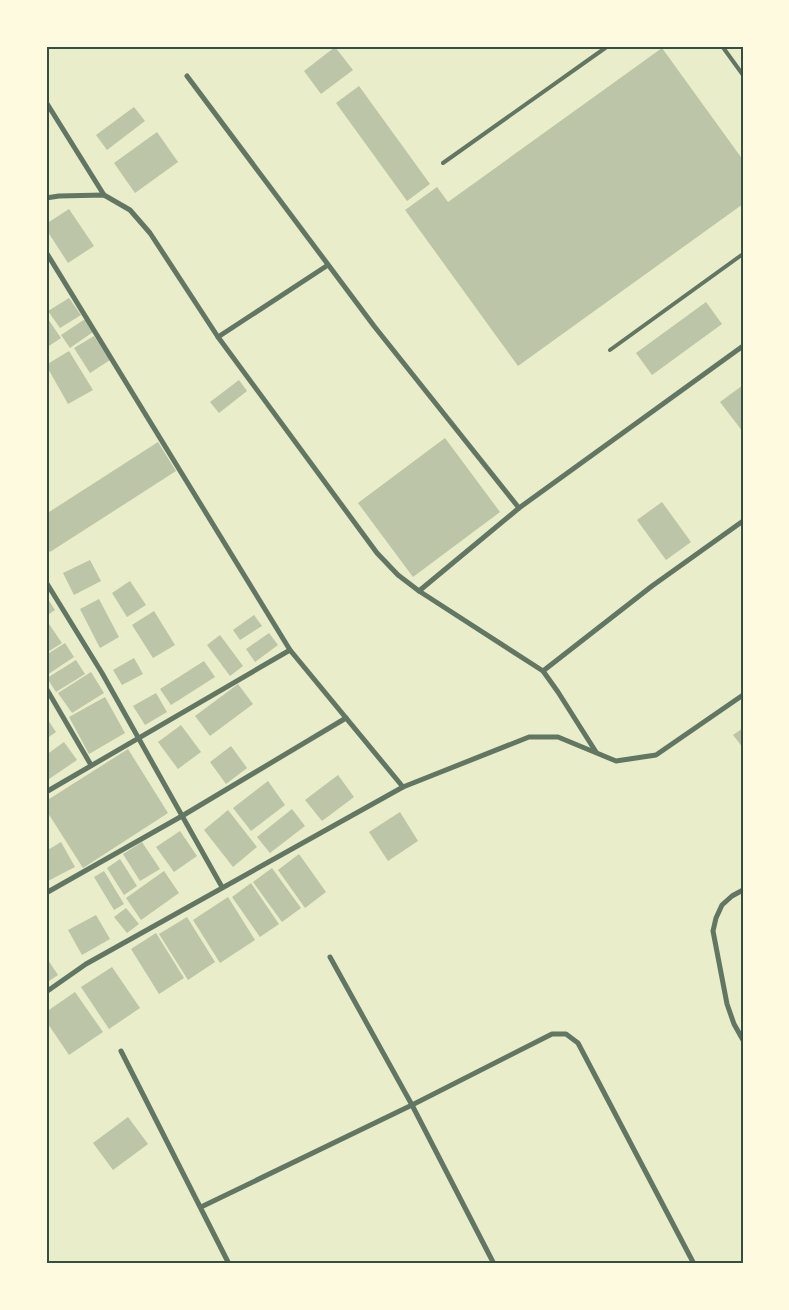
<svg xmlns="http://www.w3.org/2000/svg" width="789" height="1310" font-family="Montserrat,sans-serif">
	<rect width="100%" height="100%" fill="#e9edc9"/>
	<g fill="#bcc5a7">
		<polygon points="335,47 353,70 321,94 304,71"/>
		<polygon points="662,48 743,160 743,204 518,366 405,210 437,187 448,202"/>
		<polygon points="359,86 430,184 407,201 336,103"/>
		<polygon points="134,107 145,121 107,150 96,135"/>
		<polygon points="157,132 178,162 135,193 114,163"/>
		<polygon points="69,209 94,246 68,263 46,229 46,224"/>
		<polygon points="69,298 81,315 60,328 48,311"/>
		<polygon points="706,302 722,324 652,375 636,353"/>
		<polygon points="46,316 61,338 46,348"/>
		<polygon points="85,319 93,332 70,348 61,335"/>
		<polygon points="94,336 110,360 90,373 74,348"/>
		<polygon points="69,351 93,390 68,404 46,365"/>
		<polygon points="239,380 247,391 219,413 210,402"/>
		<polygon points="743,385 743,432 720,402"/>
		<polygon points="445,438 500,512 413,577 358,503"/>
		<polygon points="158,442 176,471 50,552 46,546 46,514"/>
		<polygon points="662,502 691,542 666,560 637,520"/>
		<polygon points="90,560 101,581 74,595 63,573"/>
		<polygon points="130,581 146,605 127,617 112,593"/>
		<polygon points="46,596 55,610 46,616"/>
		<polygon points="99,599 119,637 100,648 80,609"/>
		<polygon points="154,611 175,645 153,658 132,625"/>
		<polygon points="254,615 262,626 240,640 233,630"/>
		<polygon points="49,624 62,643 46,653 46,626"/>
		<polygon points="269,633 278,645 255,662 246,649"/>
		<polygon points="220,635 243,666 230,676 207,645"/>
		<polygon points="65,643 74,657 47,675 46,655"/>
		<polygon points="134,658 143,674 122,685 113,670"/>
		<polygon points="76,660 85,674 56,692 47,678"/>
		<polygon points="204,661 215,677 171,705 160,689"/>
		<polygon points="91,672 104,693 72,713 58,693"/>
		<polygon points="238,684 253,704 210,736 195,716"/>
		<polygon points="156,693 167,712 145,725 133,706"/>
		<polygon points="105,697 125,733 89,754 69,717"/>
		<polygon points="46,717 56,732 46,739"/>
		<polygon points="181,725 201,752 178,769 158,742"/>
		<polygon points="743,728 743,748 733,735"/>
		<polygon points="64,742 77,760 49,779 46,775 46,755"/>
		<polygon points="231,746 247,768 226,784 210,762"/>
		<polygon points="128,749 168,813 83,868 46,810 46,801"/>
		<polygon points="338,775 354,797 322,821 305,800"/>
		<polygon points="268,781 285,805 251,831 233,808"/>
		<polygon points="292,809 305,826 270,853 257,837"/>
		<polygon points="228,810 257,847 233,867 204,830"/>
		<polygon points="400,812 418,841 388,861 369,832"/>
		<polygon points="180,831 197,856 174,872 156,847"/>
		<polygon points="61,842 75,867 46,882 46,851"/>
		<polygon points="142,842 160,869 140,881 123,854"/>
		<polygon points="299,854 326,892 305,908 278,870"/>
		<polygon points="120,859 137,886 124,895 107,868"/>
		<polygon points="272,868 301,908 282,922 253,882"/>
		<polygon points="104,871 124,904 114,910 94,877"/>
		<polygon points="164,871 179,893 141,920 126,898"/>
		<polygon points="251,883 279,924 260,937 232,897"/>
		<polygon points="228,897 255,940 220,963 193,920"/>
		<polygon points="126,908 139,924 127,933 114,917"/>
		<polygon points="96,915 110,939 82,955 68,930"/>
		<polygon points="187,917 215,962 188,980 159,934"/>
		<polygon points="156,933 184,978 159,994 131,949"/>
		<polygon points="46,957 58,975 46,983"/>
		<polygon points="112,967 140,1008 109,1029 81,987"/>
		<polygon points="75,992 103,1032 69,1055 46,1021 46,1012"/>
		<polygon points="128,1117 148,1144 113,1170 93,1143"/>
	</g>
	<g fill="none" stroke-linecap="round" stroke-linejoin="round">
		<g stroke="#617663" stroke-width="4">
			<polyline points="722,46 743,75"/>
			<polyline points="443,163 608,46"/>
			<polyline points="610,350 743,254"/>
		</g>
		<g stroke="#617663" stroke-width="5">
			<polyline points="187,76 374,326 519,508"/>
			<polyline points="46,102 104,195"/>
			<polyline points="46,198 59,196 104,195 130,210 150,233 218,337 377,553 398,575 419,591 543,671 558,692 596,752"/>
			<polyline points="46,252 290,650"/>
			<polyline points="218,337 328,265"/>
			<polyline points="46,582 102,673 222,887"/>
			<polyline points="419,591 519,508 743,346"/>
			<polyline points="543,671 652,586 743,521"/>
			<polyline points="46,688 91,765"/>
			<polyline points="46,792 290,650 403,787 529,737 558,737 616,761 656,755 743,695"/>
			<polyline points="743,890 732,896 722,905 716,918 713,931 727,1004 734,1024 743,1040"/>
			<polyline points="46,893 182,816 346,718"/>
			<polyline points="330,957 412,1105 494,1264"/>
			<polyline points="46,992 86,964 403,787"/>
			<polyline points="121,1051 229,1264"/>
			<polyline points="201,1207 412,1105 552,1034 566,1034 578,1043 694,1264"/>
		</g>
	</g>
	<rect width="789" height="1310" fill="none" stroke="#fefae0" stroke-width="95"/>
	<rect x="48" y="48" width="694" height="1214" fill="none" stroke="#344e41" stroke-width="2"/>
</svg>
